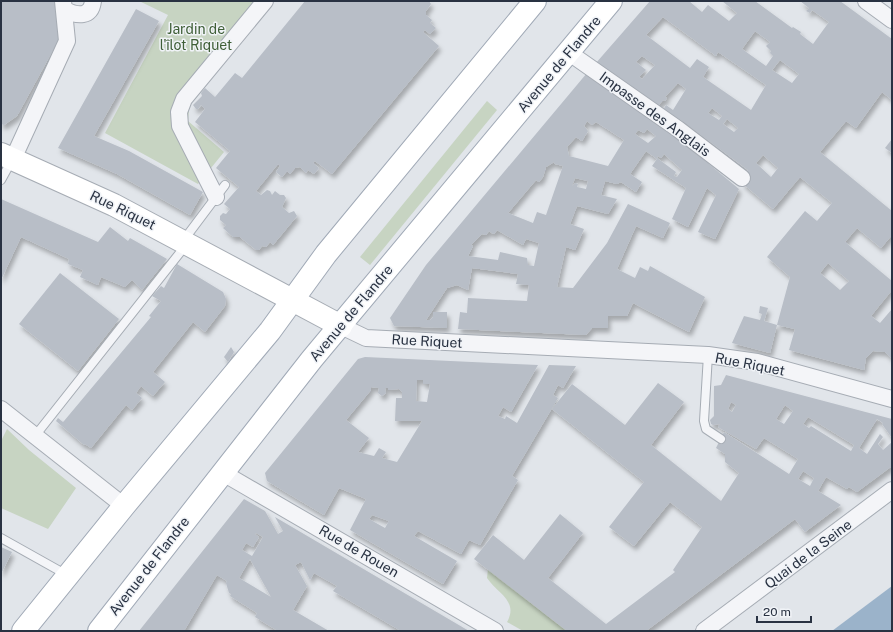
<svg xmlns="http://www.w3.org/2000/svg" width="893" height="632" font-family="'Public Sans',sans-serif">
	<defs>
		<filter id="shadow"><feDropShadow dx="2.5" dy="4.5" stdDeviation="2" flood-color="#0004"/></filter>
	</defs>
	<rect width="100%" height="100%" fill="#e1e5ea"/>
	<g fill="#c7d4c2">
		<polygon points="139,1 272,1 190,101 188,121 224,152 198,184 105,133 168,15"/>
		<polygon points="487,101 497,110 370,265 360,257"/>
		<polygon points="7,429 29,450 76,488 48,529 1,508 1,441"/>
		<path d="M488,569L567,631H523L507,622C519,601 497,593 487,578Z"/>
	</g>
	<polygon fill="#9bb3ca" points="892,586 892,631 832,631"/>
	<g fill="#b8bec7" fill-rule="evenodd" filter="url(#shadow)">
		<polygon points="1,1 55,1 60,30 58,41 17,116 4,125 1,124"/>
		<polygon points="305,1 429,1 431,4 426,11 426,15 432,20 430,23 436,28 430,34 425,30 423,32 439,46 332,174 315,161 313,163 319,168 314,174 308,170 306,173 300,167 295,168 290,174 287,171 282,177 276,172 280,166 278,164 256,191 261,195 267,190 270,191 272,195 275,191 280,195 284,195 286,198 282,207 289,213 294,211 297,216 273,245 270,242 266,247 262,246 259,250 256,250 240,237 233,237 223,228 226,225 220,220 220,216 223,213 226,214 230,209 224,204 239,187 216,168 230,151 195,122 205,109 201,105 198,109 196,109 193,105 202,96 201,93 205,88 215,97 235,73 242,78"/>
		<path d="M650,1H689L702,12L708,5L729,21L737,13L722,1H755L792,28L793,27L801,32L800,34L813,44L829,22L812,10L810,13L806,11L809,8L800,1H840L892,39V100L882,92L856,128L846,121L820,152L892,211V235L881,248L857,228L845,242L892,281V290L871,316L880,323L892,309V359L885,352L873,351L866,358L864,370L789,350L795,329L777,325L790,277L767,257L805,211L817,221L832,203L800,177L773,209L742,183L748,170L681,120L663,110L666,105L673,110L686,89L678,83L665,97L667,98L665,101L663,100L658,106L596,63ZM663,17L716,56L718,52L766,85L751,110L703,77L709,67L697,59L690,68L646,35ZM755,31L770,42L766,46L771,51L770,53L773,56L766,66L742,49ZM642,56L655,65L642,79L639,77L646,70L636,62ZM780,60L799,74L792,83L772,70ZM712,108L722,116L719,120L708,113ZM727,119L738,128L734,132L723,124ZM763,155L778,168L771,177L756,163ZM828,263L849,281L840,290L820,273Z"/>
		<polygon points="136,9 159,21 94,136 129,151 203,192 190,215 117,174 58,148"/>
		<path d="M587,73L645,111L739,189L715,239L698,232L716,195L707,188L688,227L672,219L686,188L652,166L657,159L646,151L630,174L642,182L636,192L621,182L617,184L605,181L601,195L617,199L608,214L577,206L570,224L584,229L575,250L566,247L557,287L573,288L607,243L628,204L670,223L663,238L636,226L617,269L635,278L640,267L648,271L650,266L705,297L689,332L633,303L627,316H608V328H592L586,335L458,329L460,312L467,313L468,298L527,301L529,285L516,284L518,274L472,268L468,290L457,285L447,288L426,320H430L433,317V312H447V328L394,326L390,318L426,265ZM587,121L592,125L596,122L624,140L608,166L569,156L567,147L576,137L582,141L588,131L584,126ZM647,129L656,136L648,143L635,134L638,130L644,133ZM664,154L682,170L677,177L674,176L676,172L657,158L658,156L661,158ZM554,162L555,164L563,166L546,215L537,212L533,223L508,213L536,180L539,182L543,177L546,167ZM575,178L588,181L586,189L577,187L578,184L575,183L572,186ZM497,230L523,245L526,239L539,243L534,266L528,265L527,258L500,252L498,260L468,256L473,246L471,245L482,234L486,235L489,231L493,234L495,233Z"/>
		<polygon points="892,139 892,153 885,148"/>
		<polygon points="1,199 98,242 110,227 128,241 130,238 167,259 142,290 132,280 125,287 101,277 98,285 80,277 83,270 68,264 69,259 21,237 1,280"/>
		<polygon points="177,264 223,292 226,299 225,306 205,332 193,322 153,372 165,382 153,396 141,386 136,393 142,398 132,410 126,405 91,448 85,444 84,445 56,421 58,418 63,422 64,421 151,317 149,316 161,301 152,296 161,286 164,288"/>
		<polygon points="60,273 119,319 78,371 19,324"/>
		<polygon points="760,306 768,308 764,321 777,325 770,353 732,343 744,316 760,320 762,314 759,313"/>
		<polygon points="231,347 234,352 228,362 224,357"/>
		<path d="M365,357L538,365L511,412L503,407L498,416L505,419L506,416L517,423L549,365L576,366L563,388L558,385L553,395L558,398L512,476L518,480L480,545L469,540L461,554L418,531L414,536L457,561L443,584L350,530L366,499L339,488L324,515L267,481L265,473L358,359ZM417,380H423V384H430L427,402L416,401ZM371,387L379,388L378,393L382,396L386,393L385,388H388V390L399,389L402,392V398H396L395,421H422L397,462L382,458L386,452L379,448L374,456L358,452L369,438L346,420L371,390ZM372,515L389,521L385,528L369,519Z"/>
		<path d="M726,375L892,419V438L882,424L883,423L877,419L859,448L867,454L880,434L883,437L878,444L883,450L892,442V466L857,492L849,487L847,489L826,477L818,491L841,505L805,532L795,519L646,631H567L474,559L493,535L524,560L560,514L583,533L548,578L606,624L675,572L673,570L702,527L670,502L634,546L609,527L644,482L552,409L572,384L625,425L658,383L684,402L651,445L721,501L739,473L725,462V454L716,448L724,432L789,474L798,459L764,438L756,449L718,427L720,424L713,425L711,424L710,420L714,416V386L721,385ZM731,402L736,405L732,412L728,409ZM785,405L793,411L784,424L776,419ZM808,417L854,445L851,451L811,426L809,428L803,424ZM803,471L814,478L810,486L798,479Z"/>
		<path d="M244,499L265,511L278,534L283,531L275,517L469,631H401L333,591L337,586L314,573L310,580L301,562L295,565L307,586L293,610L329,631H278L255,617L257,613L230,596L231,594L229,593L226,583L227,581L217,575L184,631H139ZM256,533L263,537L252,556L242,550L246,543L253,547L259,537L255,534ZM250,559L271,597L239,578Z"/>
		<polygon points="1,547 12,552 1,574"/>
	</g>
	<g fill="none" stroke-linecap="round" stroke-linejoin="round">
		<g stroke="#a6acb4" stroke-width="10">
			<g id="lane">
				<polyline points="1,180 12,160"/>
				<polyline points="183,241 225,185"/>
				<polyline points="708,355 704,421 706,429 721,439"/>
				<polyline points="35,436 186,245"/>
				<polyline points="1,538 67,575"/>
			</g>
		</g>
		<g stroke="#a6acb4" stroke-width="18">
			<g id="street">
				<polyline points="866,1 892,20"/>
				<path d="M65,10C77,16 91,18 93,1"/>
				<polyline points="568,52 678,129 742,178"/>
				<polyline points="13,159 67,41 63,1"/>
				<polyline points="216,197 180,126 179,112 184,99 265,1"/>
				<polyline points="341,326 366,338 708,355 757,362 892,399"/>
				<polyline points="1,409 124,506"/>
				<polyline points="223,473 495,631"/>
				<polyline points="704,631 892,490"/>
			</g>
		</g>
		<g stroke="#a6acb4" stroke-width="24">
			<polyline id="secondary" points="1,154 114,205 341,326"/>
		</g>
		<g stroke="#a0a9b6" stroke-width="24">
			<g id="primary">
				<polyline points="23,631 124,506 270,331 326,254 535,1"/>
				<polyline points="99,631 312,359 611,1"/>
			</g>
		</g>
		<use href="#lane" stroke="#f4f5f8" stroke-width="8"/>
		<use href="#street" stroke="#f4f5f8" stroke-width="16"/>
		<use href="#secondary" stroke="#fff" stroke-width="22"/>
		<use href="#primary" stroke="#fff" stroke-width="22"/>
	</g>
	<g text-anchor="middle" stroke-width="3" stroke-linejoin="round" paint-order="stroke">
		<g font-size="14" fill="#3e5e36" stroke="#f0f3f7">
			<text x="196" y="34">Jardin de<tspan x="196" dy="16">l'îlot Riquet</tspan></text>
		</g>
		<g font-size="14" fill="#293242" stroke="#f0f3f7">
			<text transform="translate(559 64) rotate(-50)" y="5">Avenue de Flandre</text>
			<text transform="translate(655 114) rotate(36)" y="5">Impasse des Anglais</text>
			<text transform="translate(123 210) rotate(26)" y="5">Rue Riquet</text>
			<text transform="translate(351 313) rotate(-50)" y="5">Avenue de Flandre</text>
			<text transform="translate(427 341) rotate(3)" y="5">Rue Riquet</text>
			<text transform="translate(750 364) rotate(11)" y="5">Rue Riquet</text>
			<text transform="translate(359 551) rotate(30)" y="5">Rue de Rouen</text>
			<text transform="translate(808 554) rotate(-37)" y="5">Quai de la Seine</text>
			<text transform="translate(149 566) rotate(-52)" y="5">Avenue de Flandre</text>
		</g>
	</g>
	<rect width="893" height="632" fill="none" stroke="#293242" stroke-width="4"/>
	<path d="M757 616v6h54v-6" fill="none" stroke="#293242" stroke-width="2"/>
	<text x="763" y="616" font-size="12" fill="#293242" stroke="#f0f3f7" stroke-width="3" paint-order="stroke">20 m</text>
</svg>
